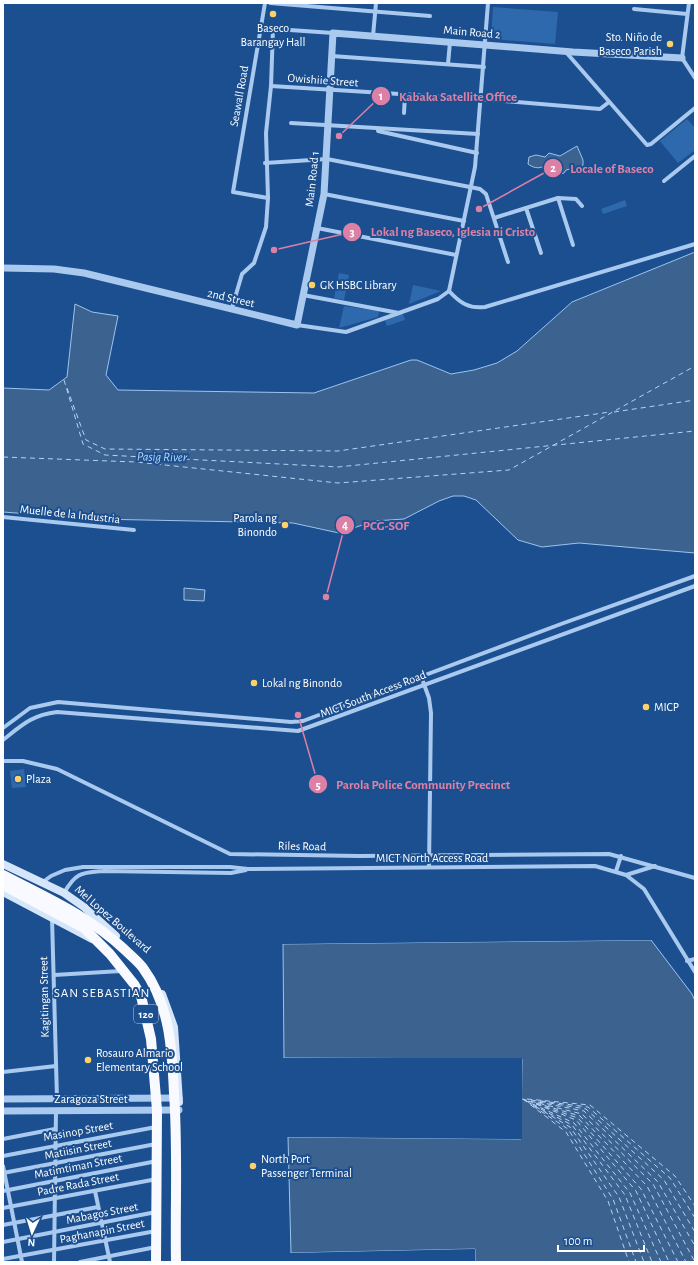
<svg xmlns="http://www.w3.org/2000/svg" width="698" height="1265" font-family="'Alegreya Sans',sans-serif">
	<rect width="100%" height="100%" fill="#1b4f8f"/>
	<g fill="#2e69ad">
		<polygon points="493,7 558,12 555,44 491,39"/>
		<polygon points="687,119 695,128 695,150 678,163 660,141"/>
		<polygon points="625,200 627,206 603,214 601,209"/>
		<polygon points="339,273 349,275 344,300 334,298"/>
		<polygon points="413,285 441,291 409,304"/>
		<polygon points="344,306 379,311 378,317 339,328"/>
		<polygon points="402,311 405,320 387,326 384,318"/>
		<polygon points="24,769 26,787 12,788 10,771"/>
	</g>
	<g fill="#3c6290" stroke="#9cc4f0">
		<path d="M577,146L583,160V166L566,170L564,173L560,174L556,163C544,165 539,172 528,164L529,157L536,155L545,157L549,153L560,156Z"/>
		<polygon points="695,252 695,553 579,543 542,547 518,540 476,500 464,496 453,496 439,501 404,519 374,521 339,533 293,523 95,519 3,512 3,388 49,390 67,377 75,304 92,312 118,316 106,375 118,390 314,393 411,360 417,360 451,374 474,370 497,363 517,351 572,302"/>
		<polygon points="184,588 205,590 204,601 184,600"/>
		<polygon points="651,940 692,994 695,1001 695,1262 475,1262 475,1249 291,1253 288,1137 521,1139 522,1059 284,1058 283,944"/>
	</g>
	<g fill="#1b4f8f">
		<polygon points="651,938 653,940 283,944 282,942"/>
		<polygon points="284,1058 522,1058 522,1139 288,1137 288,1135 520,1137 520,1060 284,1060"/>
		<polygon points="475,1249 475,1262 473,1262 473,1251 291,1255 291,1253"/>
	</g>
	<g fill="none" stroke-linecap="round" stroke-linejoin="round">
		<g stroke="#b5d3f5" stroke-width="1" stroke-dasharray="5 4" stroke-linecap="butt">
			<polyline points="64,380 83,444 105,455 338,467 695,431"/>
			<polyline points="67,388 86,440 105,449 338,451 610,412"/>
			<polyline points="614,412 695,400"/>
			<polyline points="3,457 136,462 338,483 509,470 695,366"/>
			<polyline points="522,1099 582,1114 653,1184 695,1262"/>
			<polyline points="523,1099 566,1132 608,1201 629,1262"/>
			<polyline points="527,1099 590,1105 675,1176 695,1206"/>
			<polyline points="524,1100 574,1123 630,1193 661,1262"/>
			<polyline points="531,1100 586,1109 664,1180 695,1232"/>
			<polyline points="528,1101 578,1118 641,1189 678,1262"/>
			<polyline points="541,1101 588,1107 670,1178 695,1218"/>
			<polyline points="528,1102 570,1127 619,1197 644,1262"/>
			<polyline points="538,1102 584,1111 658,1182 695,1246"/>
			<polyline points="536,1103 580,1116 647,1186 686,1262"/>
			<polyline points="536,1104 576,1120 636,1191 669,1262"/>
			<polyline points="533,1105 572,1125 625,1195 652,1262"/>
			<polyline points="533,1106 568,1129 613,1199 636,1262"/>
		</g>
		<g stroke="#a9c9ee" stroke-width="4">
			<polyline points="265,3 233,192 268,198"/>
			<polyline points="270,3 430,16"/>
			<polyline points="689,3 682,58 695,78"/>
			<polyline points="634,9 687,14"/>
			<polyline points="261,28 333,33"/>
			<polyline points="373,36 376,3"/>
			<polyline points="565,51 647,145 651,144 695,108"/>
			<polyline points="332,56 484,67"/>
			<polyline points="448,64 450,42"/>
			<polyline points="271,86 480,99 600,109 609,102"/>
			<polyline points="404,113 405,95"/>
			<polyline points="291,123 478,134"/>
			<polyline points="378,131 477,153"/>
			<polyline points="265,163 327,159 480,189 486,194 508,262"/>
			<polyline points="664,181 695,156"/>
			<polyline points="324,194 464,221"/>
			<polyline points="558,198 573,245"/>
			<polyline points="526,208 541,253"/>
			<polyline points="494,218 558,198 576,199 582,206"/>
			<polyline points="317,228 456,255"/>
			<polyline points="449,291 475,167 488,3"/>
			<path d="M449,291C460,303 469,309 485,307L695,244"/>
			<polyline points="303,295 399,313"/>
			<polyline points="232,308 242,274 254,263 266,227 268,198 266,133 271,86 273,29"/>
			<polyline points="297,325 346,332 438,299 449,291"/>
			<polyline points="3,517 134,530"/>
			<polyline points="421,676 429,698 431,713 429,867"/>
			<polyline points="3,728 30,708 58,702 291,722 303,721 561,624 695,576"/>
			<path d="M3,740C22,725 32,715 57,712L298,731L695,586"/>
			<polyline points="3,761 23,761 57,769 230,854 359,856 609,854 695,878"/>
			<polyline points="616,871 621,856"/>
			<polyline points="626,875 655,866"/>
			<polyline points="43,882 51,876 65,870 83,867 230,867 248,869 595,866 626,875 644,889 695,972"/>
			<path d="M64,893C76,872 81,873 104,871L231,873L246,870"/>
			<polyline points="52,918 57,1099"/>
			<polyline points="687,961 695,959"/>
			<polyline points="54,975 121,971"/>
			<polyline points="3,1072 56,1066"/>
			<polyline points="3,1139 55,1129"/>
			<polyline points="3,1156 156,1127"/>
			<polyline points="3,1166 22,1262"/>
			<polyline points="3,1173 156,1144"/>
			<polyline points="3,1191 157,1161"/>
			<polyline points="95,1191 110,1262"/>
			<polyline points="3,1208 157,1179"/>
			<polyline points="3,1225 98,1207"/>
			<polyline points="3,1242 156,1212"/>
			<polyline points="3,1259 156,1231"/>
			<polyline points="54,1262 56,1111"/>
			<polyline points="80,1262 156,1247"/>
		</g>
		<g stroke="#a9c9ee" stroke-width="7">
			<polyline points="3,268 54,269 84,273 297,325 324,194 333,33 573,52 682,58"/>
			<polyline points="3,1099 179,1098"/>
			<polyline points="3,1111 179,1110"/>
		</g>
		<g stroke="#d6e6fa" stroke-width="8">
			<polyline points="3,864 64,893 84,907 116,936"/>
			<polyline points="3,892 92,939"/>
			<polyline points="162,994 174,1027 179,1102"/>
		</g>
		<g stroke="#f8faff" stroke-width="10">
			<path d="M3,875C47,898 87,915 124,949C130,955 138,961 143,968C170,1005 172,1049 174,1093C178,1149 175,1205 176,1262"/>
			<polyline points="3,885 84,928 110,954 134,984 141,996 151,1039 157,1110 156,1262"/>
		</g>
	</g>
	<g fill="#ffd166" stroke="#1b4f8f" stroke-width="1.5">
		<circle cx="273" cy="14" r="4"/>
		<circle cx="670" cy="44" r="4"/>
		<circle cx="312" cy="285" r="4"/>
		<circle cx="285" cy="525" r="4"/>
		<circle cx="254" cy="683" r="4"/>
		<circle cx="646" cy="707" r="4"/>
		<circle cx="18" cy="779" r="4"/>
		<circle cx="88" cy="1060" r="4"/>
		<circle cx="253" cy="1166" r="4"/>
	</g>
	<g text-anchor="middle" stroke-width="4" stroke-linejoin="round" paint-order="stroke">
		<rect fill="#1b4f8f" stroke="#bbcadd" stroke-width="1" x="134" y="1005" width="24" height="18" rx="3"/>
		<g font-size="11" font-weight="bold" fill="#fff">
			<text x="146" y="1018">120</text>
		</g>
		<g font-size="12" fill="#fff" stroke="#1b4f8f" text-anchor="start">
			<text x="273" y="32" text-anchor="middle">Baseco<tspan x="273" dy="14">Barangay Hall</tspan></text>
			<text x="662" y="41" text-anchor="end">Sto. Niño de<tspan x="662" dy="14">Baseco Parish</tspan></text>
			<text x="320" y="289">GK HSBC Library</text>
			<text x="277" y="522" text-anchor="end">Parola ng<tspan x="277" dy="14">Binondo</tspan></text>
			<text x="262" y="687">Lokal ng Binondo</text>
			<text x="654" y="711">MICP</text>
			<text x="26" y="783">Plaza</text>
			<text x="96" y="1057">Rosauro Almario<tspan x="96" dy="14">Elementary School</tspan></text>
			<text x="261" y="1163">North Port<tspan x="261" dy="14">Passenger Terminal</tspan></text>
		</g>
		<g font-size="12" fill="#fff" stroke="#1b4f8f">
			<text transform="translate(472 32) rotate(5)" y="4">Main Road 2</text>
			<text transform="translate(323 80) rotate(4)" y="4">Owishiie Street</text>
			<text transform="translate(239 96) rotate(-80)" y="4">Seawall Road</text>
			<text transform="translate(312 179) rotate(-84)" y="4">Main Road 1</text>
			<text transform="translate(231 298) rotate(13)" y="4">2nd Street</text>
			<text transform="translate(70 514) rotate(6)" y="4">Muelle de la Industria</text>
			<text transform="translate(373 694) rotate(-21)" y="4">MICT South Access Road</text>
			<text transform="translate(302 846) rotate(1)" y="4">Riles Road</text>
			<text x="432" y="862">MICT North Access Road</text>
			<text transform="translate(113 919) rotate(41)" y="4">Mel Lopez Boulevard</text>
			<text transform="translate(44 997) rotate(-91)" y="4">Kagitingan Street</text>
			<text x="91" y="1103">Zaragoza Street</text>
			<text transform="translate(78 1131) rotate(-10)" y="4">Masinop Street</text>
			<text transform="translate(78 1149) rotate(-11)" y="4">Matiisin Street</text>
			<text transform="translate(78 1166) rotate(-11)" y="4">Matimtiman Street</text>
			<text transform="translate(78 1184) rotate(-11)" y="4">Padre Rada Street</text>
			<text transform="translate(102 1213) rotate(-11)" y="4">Mabagos Street</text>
			<text transform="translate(102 1231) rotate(-11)" y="4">Paghanapin Street</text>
		</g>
		<g font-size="13" font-style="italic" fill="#b5d3f5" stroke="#1b4f8f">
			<text transform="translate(162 456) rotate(1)" y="5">Pasig River</text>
		</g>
		<g font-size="13" letter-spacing="1" fill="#fff" stroke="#1b4f8f">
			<text x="102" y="997">SAN SEBASTIAN</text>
		</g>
	</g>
	<path fill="none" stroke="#dd80a5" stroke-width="1.5" d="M339 136L381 96M479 209L553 168M274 250L352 232M326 597L345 525M298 715L318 784"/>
	<g fill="#dd80a5" stroke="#1b4f8f" stroke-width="1.5">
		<circle cx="339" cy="136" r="4"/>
		<circle cx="479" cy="209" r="4"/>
		<circle cx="274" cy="250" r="4"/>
		<circle cx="326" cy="597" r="4"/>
		<circle cx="298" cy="715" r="4"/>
		<circle cx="381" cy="96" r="10"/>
		<circle cx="553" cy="168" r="10"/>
		<circle cx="352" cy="232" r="10"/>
		<circle cx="345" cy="525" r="10"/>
		<circle cx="318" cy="784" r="10"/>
	</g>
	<g font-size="12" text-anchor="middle" font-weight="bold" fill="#fff">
		<text x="381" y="100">1</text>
		<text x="553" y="172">2</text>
		<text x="352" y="236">3</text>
		<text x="345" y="529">4</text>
		<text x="318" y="789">5</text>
	</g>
	<g font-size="13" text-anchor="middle" font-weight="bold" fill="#dd80a5" stroke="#1b4f8f" stroke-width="4" stroke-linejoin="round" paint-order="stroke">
		<text x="458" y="101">Kabaka Satellite Office</text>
		<text x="612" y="173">Locale of Baseco</text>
		<text x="453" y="236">Lokal ng Baseco, Iglesia ni Cristo</text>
		<text x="386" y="530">PCG-SOF</text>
		<text x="423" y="789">Parola Police Community Precinct</text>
	</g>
	<rect width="698" height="1265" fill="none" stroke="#ffffff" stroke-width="8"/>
	<g transform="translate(32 1233) rotate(184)" stroke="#1b4f8f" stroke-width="3" paint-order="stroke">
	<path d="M0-3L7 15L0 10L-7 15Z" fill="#ffffff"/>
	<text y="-6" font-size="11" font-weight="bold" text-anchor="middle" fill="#ffffff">N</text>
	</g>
	<path d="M558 1245v6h86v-6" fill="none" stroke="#ffffff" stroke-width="2"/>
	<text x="564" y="1245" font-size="12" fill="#ffffff" stroke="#1b4f8f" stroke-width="3" paint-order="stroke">100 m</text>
</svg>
